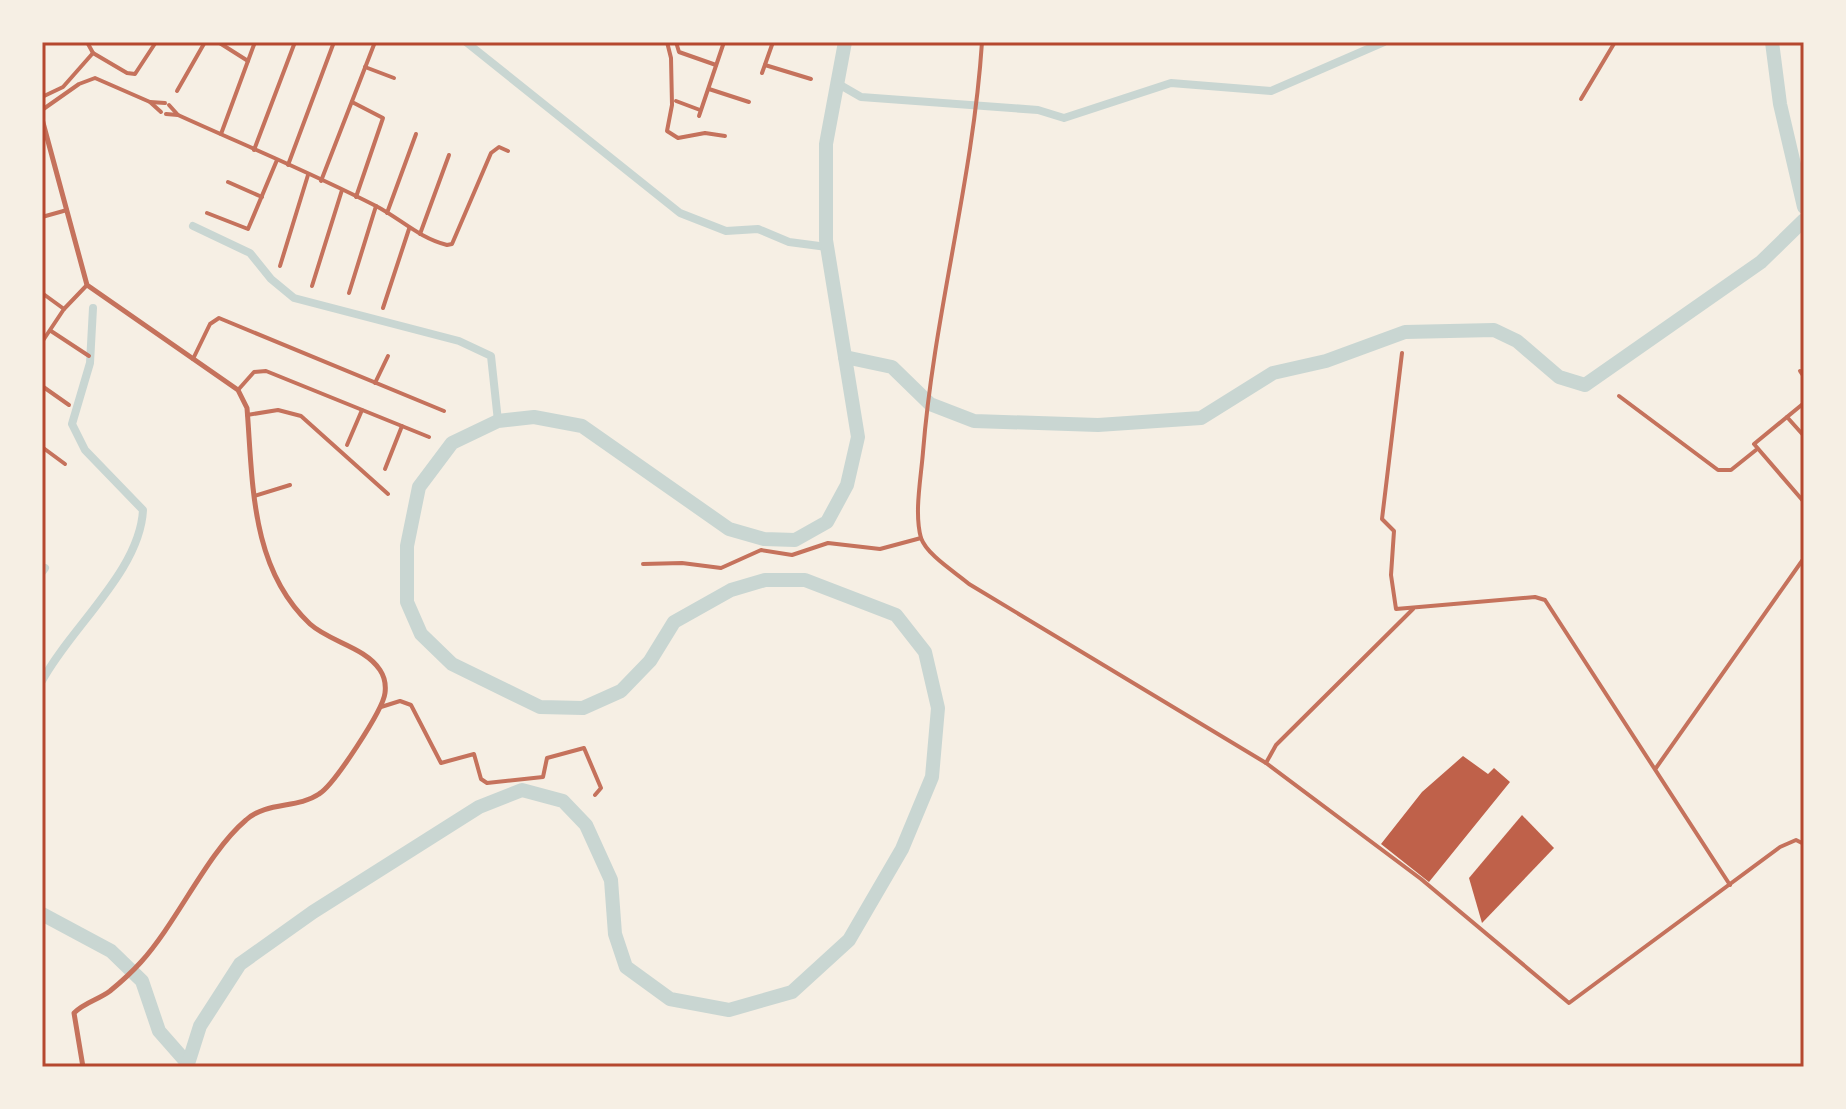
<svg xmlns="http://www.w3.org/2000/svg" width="1846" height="1109" font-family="Inter,sans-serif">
	<rect width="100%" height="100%" fill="#f6efe4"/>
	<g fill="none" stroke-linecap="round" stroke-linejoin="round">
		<g stroke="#c9d6d2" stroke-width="8">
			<polyline points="466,42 680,213 726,231 758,229 789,242 827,247"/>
			<polyline points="835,82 861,97 1038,110 1064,118 1171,83 1271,91 1384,42"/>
			<polyline points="193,226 250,253 271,279 294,298 459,341 491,356 498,421"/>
			<polyline points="42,572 45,568"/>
			<path d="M42,681C70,628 140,571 143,510L85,450L72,424L90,363L93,308"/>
		</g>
		<g stroke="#c9d6d2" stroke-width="14">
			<polyline points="1772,42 1780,104 1804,207"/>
			<polyline points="845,357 892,367 930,404 974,421 1098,425 1201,418 1273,373 1326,361 1405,332 1494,330 1517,341 1559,377 1585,385 1761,262 1804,220"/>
			<polyline points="42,914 111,951 142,981 159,1031 188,1064"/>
			<polyline points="187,1067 200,1026 240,964 313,912 479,807 522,790 563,801 586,825 611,880 615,934 626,967 670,999 729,1010 792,992 849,940 902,849 932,777 938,708 925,652 896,615 805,580 765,580 731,590 674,622 650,661 621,691 583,708 540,707 452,664 421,634 407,602 407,546 419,487 452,443 498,421 534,417 582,426 729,529 764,539 795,540 827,522 847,485 858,437 826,240 826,144 845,42"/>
		</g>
	</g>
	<g fill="#bf614a">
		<polygon points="1463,756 1488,774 1494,768 1510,782 1429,882 1381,844 1422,792"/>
		<polygon points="1522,815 1554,848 1482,923 1469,878"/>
	</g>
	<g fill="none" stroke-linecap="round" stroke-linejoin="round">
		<g stroke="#c5725c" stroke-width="4">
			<polyline points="87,42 93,53"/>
			<polyline points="218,42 248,61"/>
			<polyline points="667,42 671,58 672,105 667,131 678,138 705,133 725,136"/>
			<polyline points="676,42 679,52 716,65"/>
			<path d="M982,42C973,180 934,314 923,452C921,478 914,513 921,538C927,555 955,572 969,584L1266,763L1421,879L1569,1003L1780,847L1796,840L1804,844"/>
			<polyline points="765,65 811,79"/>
			<polyline points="365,67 394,78"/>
			<polyline points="762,73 773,42"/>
			<polyline points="709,89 749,102"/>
			<polyline points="177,91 205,42"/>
			<polyline points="42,97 63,87 93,53 127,73 135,74 156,42"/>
			<polyline points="1581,99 1615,42"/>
			<polyline points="676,101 700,110"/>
			<polyline points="150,102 165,103"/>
			<polyline points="352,102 383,118 356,197"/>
			<polyline points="169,105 178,115"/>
			<polyline points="42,110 79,84 95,78 150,102 161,112"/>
			<path d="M166,114L178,115C244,145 312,173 376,206C401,219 419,238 447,245L452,244L491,153L499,147L508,151"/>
			<polyline points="699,116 724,42"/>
			<polyline points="221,134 255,42"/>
			<polyline points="254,150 295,42"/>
			<polyline points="288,165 334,42"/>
			<polyline points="321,181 375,42"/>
			<polyline points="228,182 262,197"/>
			<polyline points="207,213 248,229 277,160"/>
			<polyline points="387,213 416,134"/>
			<polyline points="42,217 67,210"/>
			<polyline points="420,234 449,155"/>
			<polyline points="280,266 308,175"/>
			<polyline points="312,286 342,190"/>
			<polyline points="42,293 64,309"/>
			<polyline points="349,293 376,206"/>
			<polyline points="383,308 409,229"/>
			<polyline points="51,331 89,356"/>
			<polyline points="42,342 64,309 87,285"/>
			<polyline points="1402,353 1382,519 1394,531 1391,575 1396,609 1535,597 1545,600 1730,885"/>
			<polyline points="193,359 210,324 219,318 444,411"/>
			<polyline points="1800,371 1804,377"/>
			<polyline points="375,383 388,356"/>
			<polyline points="42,386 69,405"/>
			<polyline points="238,390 254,372 266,371 429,437"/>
			<polyline points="1619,396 1718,470 1731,470 1756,450"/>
			<polyline points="1804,403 1754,444 1804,502"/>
			<polyline points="247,415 278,410 301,416 388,494"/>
			<polyline points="1787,417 1804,436"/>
			<polyline points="347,445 362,410"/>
			<polyline points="42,447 65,464"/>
			<polyline points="385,469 402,426"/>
			<polyline points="254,496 290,485"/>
			<polyline points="643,564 682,563 721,568 761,550 792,555 828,543 880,549 921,538"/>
			<polyline points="381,707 400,701 411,705 441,763 474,754 481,779 487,783 543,777 547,758 584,748 601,788 595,795"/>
			<polyline points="1266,763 1276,745 1413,609"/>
			<polyline points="1656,768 1804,558"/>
		</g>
		<path stroke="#c5725c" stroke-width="5" d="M42,119L87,285L238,390L247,408C253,482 250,568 310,624C330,642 365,647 380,670C384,676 386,685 385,693C383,710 334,785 319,794C297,809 267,801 246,820C207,853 178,921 141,962C132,972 121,982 110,991C98,1000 85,1002 74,1013L83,1067"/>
	</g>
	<rect width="1846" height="1109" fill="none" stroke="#f6efe4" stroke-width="88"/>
	<rect x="44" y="44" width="1758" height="1021" fill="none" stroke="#b5482f" stroke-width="3"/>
</svg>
